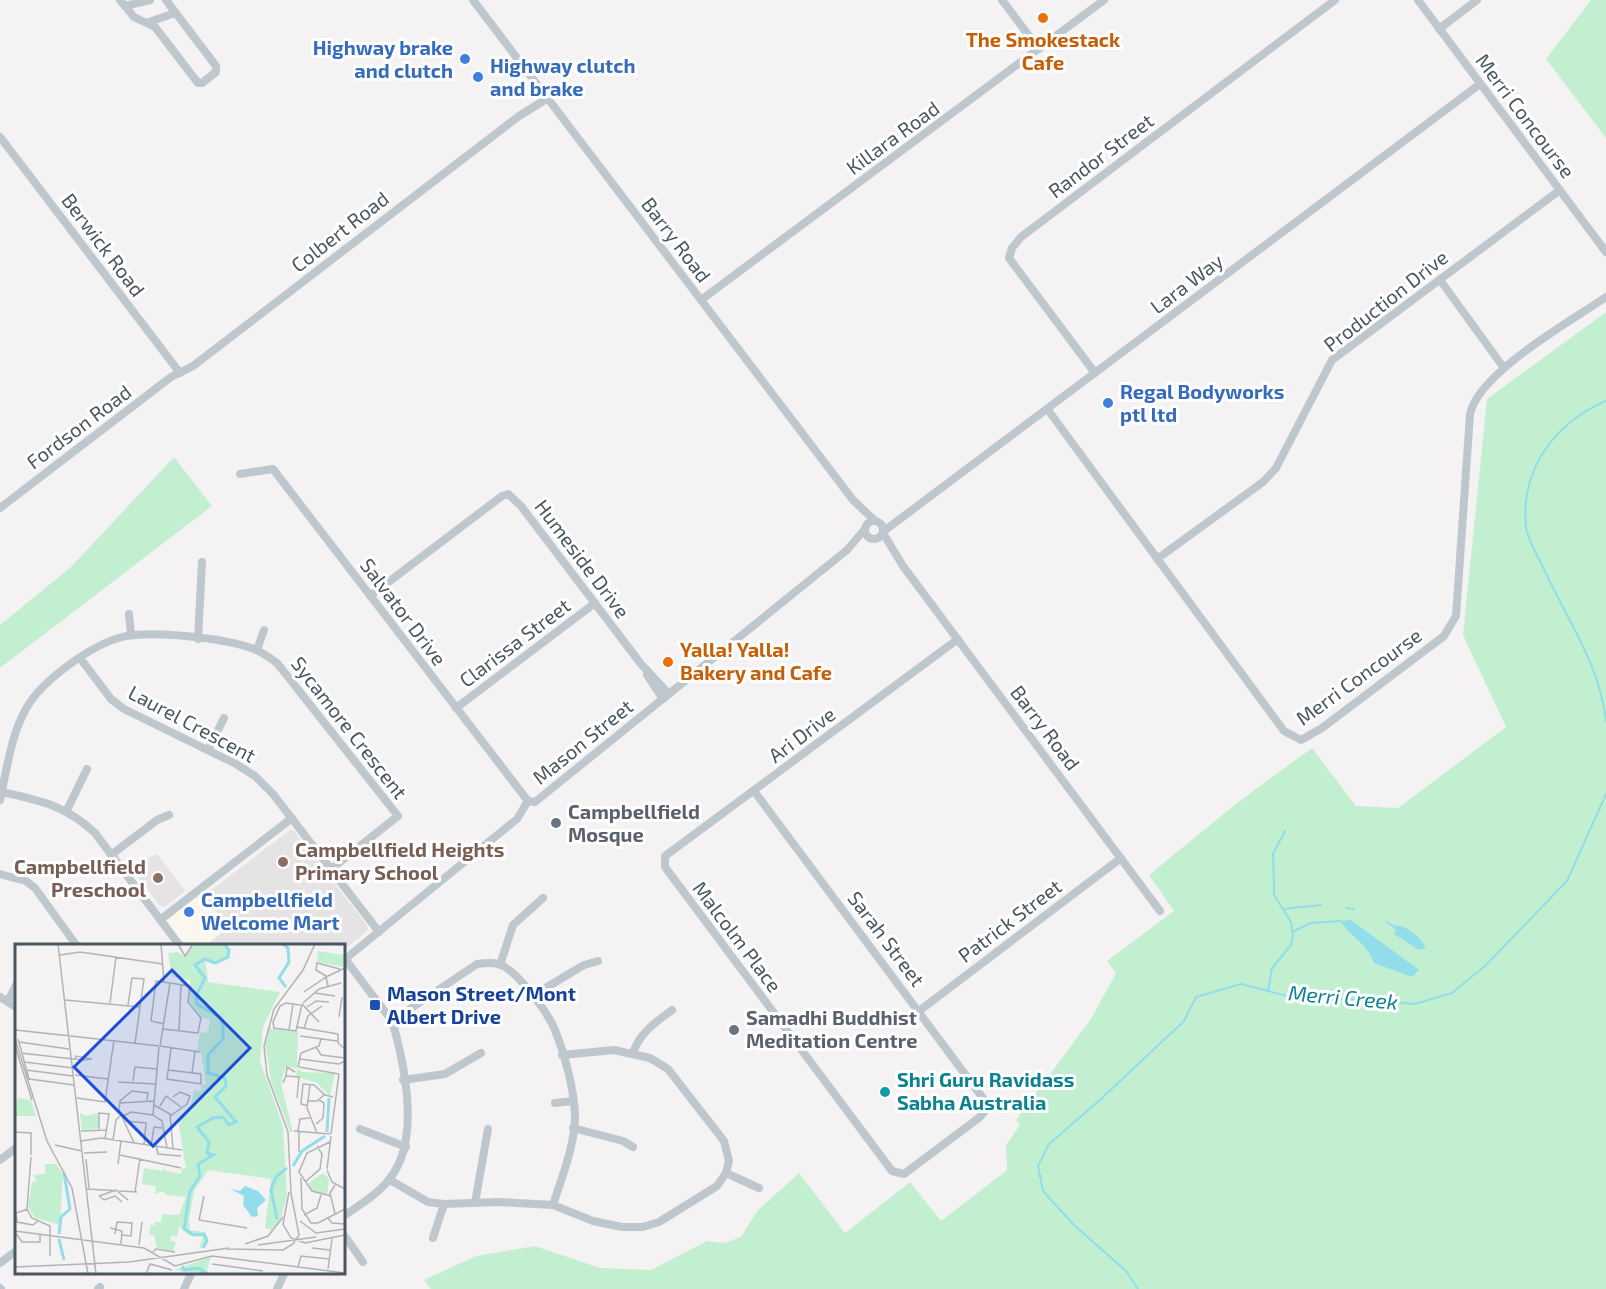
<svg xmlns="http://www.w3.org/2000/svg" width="1606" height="1289" font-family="'Exo 2',sans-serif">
	<rect width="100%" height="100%" fill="#f4f2f2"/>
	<polygon fill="#fcf7ed" points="195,897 200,900 205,898 228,928 206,945 186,945 168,922 169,918"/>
	<g fill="#e5e3e4">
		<polygon points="290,830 294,831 368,927 367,931 344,950 344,946 206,945 228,928 205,898 206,894"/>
		<polygon points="157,854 185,891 165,907 160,906 130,866"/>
	</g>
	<g fill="#c3efd1">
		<polygon points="1591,0 1606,0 1606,138 1546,59"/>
		<polygon points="1606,312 1606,1289 431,1289 424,1280 476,1256 535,1246 600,1268 651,1270 707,1241 724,1243 741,1237 758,1210 799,1173 845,1233 910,1182 941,1221 1007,1170 1006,1145 1020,1125 1016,1120 1091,1019 1116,973 1107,961 1174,911 1149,875 1237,803 1312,748 1356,806 1398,808 1506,727 1463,635 1487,399"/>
		<polygon points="174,457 212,506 0,668 0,625 71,567"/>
	</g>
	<g fill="#91ddeb">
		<path d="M1351,920L1419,970L1412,977L1374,963C1368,944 1351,937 1340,921Z"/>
		<path d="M1397,925C1409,928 1421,937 1426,948L1419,950L1394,934Z"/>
	</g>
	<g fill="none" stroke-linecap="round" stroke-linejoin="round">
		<g stroke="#91ddeb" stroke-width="2">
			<path d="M1606,401C1555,423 1520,469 1526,527C1527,539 1537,554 1542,565C1566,619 1599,661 1606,721"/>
			<polyline points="1346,908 1354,909"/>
			<polyline points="1283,909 1321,905"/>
			<polyline points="1387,922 1396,928"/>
			<polyline points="1292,932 1311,923 1340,921"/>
			<polyline points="1268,991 1272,968 1291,945 1293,935 1291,922 1274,895 1274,886 1273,854 1285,831"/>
			<polyline points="1138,1289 1126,1271 1074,1225 1043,1191 1038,1166 1049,1144 1101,1099 1184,1021 1196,997 1241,984 1303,1000 1370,999 1415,1004 1452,993 1486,965 1567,881 1606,794"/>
		</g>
		<g stroke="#bec7ce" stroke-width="8">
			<polyline points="120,0 134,17 155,27 198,83 202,83 216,72 216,66 166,0"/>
			<polyline points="473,0 853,500 874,520"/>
			<polyline points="1002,0 1039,49"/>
			<polyline points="1418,0 1606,252"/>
			<polyline points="125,6 150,0"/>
			<polyline points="149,22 175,13"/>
			<polyline points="1439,29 1477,0"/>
			<polyline points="0,137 180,373"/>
			<polyline points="1440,280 1504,368"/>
			<polyline points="701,300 1104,0"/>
			<polyline points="1095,373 1009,258 1012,248 1021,237 1335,0"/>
			<path d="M1048,410L1284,731L1301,740L1322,728L1444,636L1456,616L1470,414C1479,372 1570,322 1606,297"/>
			<polyline points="240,474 273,469 528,801"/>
			<polyline points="0,508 171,377 193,366 519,116 548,98"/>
			<circle cx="874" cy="530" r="9"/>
			<polyline points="884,531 1480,84"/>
			<polyline points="883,533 903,566 1160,911"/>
			<polyline points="1157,559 1263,482 1276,468 1332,360 1560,190"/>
			<polyline points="370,596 502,496 508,494 521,506 641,664 669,694"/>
			<polyline points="129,614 131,635"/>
			<polyline points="198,639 202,562"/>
			<polyline points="257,650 264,630"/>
			<polyline points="80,658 111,699 124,709 236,764 255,776 273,794 379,932"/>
			<polyline points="647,675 663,699"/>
			<polyline points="456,708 595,603"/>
			<polyline points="208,750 224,718"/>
			<polyline points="754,791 985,1101 986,1110 980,1117 904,1174 892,1171 665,867 665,856 958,639"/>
			<path d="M2,792C41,801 65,805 95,833L180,946"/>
			<path d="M0,800C7,769 11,734 27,707C43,680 91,645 122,637C151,630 225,638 254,649C262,652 270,658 277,663L398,816L331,869"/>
			<polyline points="528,801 535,802 847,550 865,529"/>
			<polyline points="67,810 87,769"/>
			<polyline points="111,855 157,820 169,815"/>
			<polyline points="0,874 26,881 35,888 77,946"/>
			<polyline points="160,920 292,818"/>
			<polyline points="344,960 517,819 528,801"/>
			<polyline points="500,965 513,925 543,898"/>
			<polyline points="532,996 584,965 598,961"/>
			<polyline points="0,997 16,1007"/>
			<polyline points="8,1001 16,985"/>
			<polyline points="919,1011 1121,858"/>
			<path d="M392,1021L477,964C485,963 491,962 499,964C517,970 548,1013 555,1030C565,1055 574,1089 575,1115C575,1146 562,1176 553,1205"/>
			<path d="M633,1053C640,1032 655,1023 672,1010"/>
			<polyline points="403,1080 445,1074 481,1053"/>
			<polyline points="555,1103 573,1101"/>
			<polyline points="573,1128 623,1141 633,1147"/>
			<polyline points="360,1129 406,1147"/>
			<polyline points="0,1160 16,1148"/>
			<polyline points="726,1173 759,1188"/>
			<polyline points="390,1180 428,1202 444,1204 498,1202 553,1205 593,1221 622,1227 643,1227 659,1222 717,1186 726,1173 729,1161 724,1141 668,1069 650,1058 614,1050 562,1055"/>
			<polyline points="475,1203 488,1129"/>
			<path d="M344,1216C359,1205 379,1194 390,1178C419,1142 406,1073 395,1031L392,1021L345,959"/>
			<polyline points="344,1235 363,1262"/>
			<polyline points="433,1238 444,1204"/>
			<polyline points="0,1263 16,1251"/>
			<polyline points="0,1288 1,1289"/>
			<polyline points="98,1289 100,1287"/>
			<polyline points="184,1289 192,1272"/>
			<polyline points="277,1289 285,1272"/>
		</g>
	</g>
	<g fill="#e8710a" stroke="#fff" stroke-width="2">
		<circle cx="1043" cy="18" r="6"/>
		<circle cx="668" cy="662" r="6"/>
	</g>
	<g fill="#3f7fe0" stroke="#fff" stroke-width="2">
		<circle cx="465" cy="59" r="6"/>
		<circle cx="478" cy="77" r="6"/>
		<circle cx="1108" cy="403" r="6"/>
		<circle cx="189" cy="912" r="6"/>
	</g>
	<g fill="#6b7280" stroke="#fff" stroke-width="2">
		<circle cx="556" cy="823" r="6"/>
		<circle cx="734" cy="1030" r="6"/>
	</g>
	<g fill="#8d6e63" stroke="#fff" stroke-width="2">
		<circle cx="283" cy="862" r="6"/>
		<circle cx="158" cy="878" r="6"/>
	</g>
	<rect fill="#1a4fb4" stroke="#fff" stroke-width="2" x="369" y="999" width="12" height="12" rx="3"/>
	<circle fill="#0f9aa8" stroke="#fff" stroke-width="2" cx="885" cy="1092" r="6"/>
	<g text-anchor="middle" stroke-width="6" stroke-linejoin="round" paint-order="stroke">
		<g font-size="20" font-weight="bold" fill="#c56008" stroke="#fff">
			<text x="1043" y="47">The Smokestack<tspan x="1043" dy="23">Cafe</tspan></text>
			<text x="680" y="657" text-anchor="start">Yalla! Yalla!<tspan x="680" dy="23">Bakery and Cafe</tspan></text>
		</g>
		<g font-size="20" font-weight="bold" fill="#366cbe" stroke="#fff" text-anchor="start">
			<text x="453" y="55" text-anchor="end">Highway brake<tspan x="453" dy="23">and clutch</tspan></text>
			<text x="490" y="73">Highway clutch<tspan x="490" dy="23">and brake</tspan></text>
			<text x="1120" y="399">Regal Bodyworks<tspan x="1120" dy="23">ptl ltd</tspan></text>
			<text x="201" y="907">Campbellfield<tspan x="201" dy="23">Welcome Mart</tspan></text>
		</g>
		<g font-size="20" fill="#4a565f" stroke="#fff">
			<text transform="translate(1525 116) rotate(53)" y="7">Merri Concourse</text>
			<text transform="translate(893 138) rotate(-36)" y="7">Killara Road</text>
			<text transform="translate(1101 156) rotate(-37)" y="7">Randor Street</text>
			<text transform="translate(340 232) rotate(-38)" y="7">Colbert Road</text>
			<text transform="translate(676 240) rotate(53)" y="7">Barry Road</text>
			<text transform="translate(103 245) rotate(53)" y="7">Berwick Road</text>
			<text transform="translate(1187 284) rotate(-37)" y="7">Lara Way</text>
			<text transform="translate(1386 301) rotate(-38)" y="7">Production Drive</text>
			<text transform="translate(79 427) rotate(-37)" y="7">Fordson Road</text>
			<text transform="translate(582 559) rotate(53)" y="7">Humeside Drive</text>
			<text transform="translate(403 612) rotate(53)" y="7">Salvator Drive</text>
			<text transform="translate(515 643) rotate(-37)" y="7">Clarissa Street</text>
			<text transform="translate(1359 677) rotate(-36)" y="7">Merri Concourse</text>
			<text transform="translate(192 724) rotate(28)" y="7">Laurel Crescent</text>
			<text transform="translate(349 728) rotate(52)" y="7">Sycamore Crescent</text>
			<text transform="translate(1045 728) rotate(53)" y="7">Barry Road</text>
			<text transform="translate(802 735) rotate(-37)" y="7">Ari Drive</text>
			<text transform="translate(583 742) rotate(-39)" y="7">Mason Street</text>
			<text transform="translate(1010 921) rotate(-37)" y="7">Patrick Street</text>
			<text transform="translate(737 937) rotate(53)" y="7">Malcolm Place</text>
			<text transform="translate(886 939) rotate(53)" y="7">Sarah Street</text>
		</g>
		<g font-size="20" font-weight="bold" fill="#5b616d" stroke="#fff" text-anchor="start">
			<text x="568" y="819">Campbellfield<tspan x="568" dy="23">Mosque</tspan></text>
			<text x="746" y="1025">Samadhi Buddhist<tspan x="746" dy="23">Meditation Centre</tspan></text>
		</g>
		<g font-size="20" font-weight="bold" fill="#785e54" stroke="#fff" text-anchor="start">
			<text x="295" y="857">Campbellfield Heights<tspan x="295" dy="23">Primary School</tspan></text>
			<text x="146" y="874" text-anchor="end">Campbellfield<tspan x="146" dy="23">Preschool</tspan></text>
		</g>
		<g font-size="20" font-weight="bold" fill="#164399" stroke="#fff" text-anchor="start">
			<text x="387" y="1001">Mason Street/Mont<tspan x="387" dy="23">Albert Drive</tspan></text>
		</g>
		<g font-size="20" font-weight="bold" fill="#0d838f" stroke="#fff" text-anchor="start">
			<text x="897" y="1087">Shri Guru Ravidass<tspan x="897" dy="23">Sabha Australia</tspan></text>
		</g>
		<g font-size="21" font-style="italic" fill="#108094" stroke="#fff">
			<text transform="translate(1343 998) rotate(5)" y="7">Merri Creek</text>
		</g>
	</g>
	<g transform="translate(15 944)">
		<rect width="330" height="330" fill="#f4f2f2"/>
		<path d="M178,0H209L214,6L213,13L205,18L190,15L193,38L265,48L248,83L245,117L268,182L272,251L266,274L256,286L250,284L256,235L193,226L179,247L174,276L175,286L189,288L193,293L191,301L184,305L188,293L174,291L164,282L162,293L156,292V297L161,298L158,307L142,304L139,291H134L136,280L139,282L140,278H146L147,270L164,271L171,253L151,251L148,247L140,250L141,242L127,240L129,224L148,227L149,223L151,227L166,230L167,224L171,225L163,176L176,161L179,146L186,147L187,140H191L186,108L182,107L185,89L193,88L195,76L187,73L174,57L175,36L157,33L153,9L163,8L170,13ZM303,7L330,11V23L302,18ZM253,84L283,88L282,125L271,122L266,140L278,188H275L256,137L250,98ZM283,124L287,128L320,129L315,152L302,139L280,132ZM3,154L16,156L21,172H0ZM65,169L71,172L83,169L84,184L67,186ZM30,220H41L48,230L45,281L20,274L13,263L17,238L22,237L18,231L30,230ZM308,229L314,235L312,251L297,246L294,239ZM196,313L192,326L194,330L159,326Z" fill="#c3efd1"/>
		<path d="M230,242L243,247L251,256L242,264L243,272L237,273L228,261L229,252L215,245L225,247Z" fill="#91ddeb"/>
		<path fill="none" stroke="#91ddeb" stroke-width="3" d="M268,0L273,4L274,18L264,34L271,43M312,188L314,154M278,222L287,207L310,192M262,275L256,246L261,233L272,224M44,290L46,273L55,265L49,229M44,295L49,316M188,304L192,297L189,290L179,291L169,285L175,247L185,232L183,220L198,211L192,209L194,198L182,183L198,174L208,173L214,181L221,178L200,153L211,142L210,134L193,129V111L208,95V82L205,73L182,60L181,52L190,34L180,21L190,15L200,19L213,13L214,6L209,0M167,322L169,326L184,324L192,330"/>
		<path fill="none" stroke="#b0b4b7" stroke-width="1.5" d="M43,0L81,330M146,0L149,38M163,0L170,12L178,0M45,11L65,8L148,20M311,32L301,26L302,19L325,25M311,33L330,24M289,48L311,33L313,42M300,49L320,52M50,56L125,63M95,59L101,13M288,59L304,45L326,39M287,60L304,78M113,61L117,34L129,35L120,99M285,61L271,59L265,62L258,78L259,84L281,87L287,60M292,63L301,57L314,58M324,73L327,53M282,83L323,90M148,85L183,89L186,74L173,58L175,42L141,37L136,77L149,80M289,85L293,72L307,62M0,86L56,92M274,86L278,60M164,87L166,40M323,90V99L330,105M56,92L144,102M285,92L322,97M0,95L32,197L57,244L73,330M3,95L14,135L59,141M4,98L54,105M0,102L17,156M145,102L155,39M145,102L185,108M301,103L306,111L330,114M6,109L58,115M58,115H60L68,116L77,115L61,112L60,115M284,115L324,120L330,117M9,118L58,124M283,123L286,109L304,102L306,95M284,123L324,130M11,126L58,132M153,126L186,130V140L152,135L156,104M177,129L180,107M60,131L93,135M271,132L272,123L280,128M118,137L120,123L142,125M103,138L140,140M268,139L271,132L284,133L282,154M295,141L292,164L302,189M62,154L90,158L99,96M293,157H302L309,151M105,159L139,157M139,161L155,170L158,205M145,162L151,152L166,163M293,162L286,160L288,140L299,141L310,151L318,153M138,171L144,103M138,171L147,177L152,204M108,172L116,168L138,171M155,172L172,160L175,152L165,148L158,153M111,177L131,179L129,201M301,180L308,174L309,159L304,156M84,185V169L94,170L90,195M66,187L92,186M279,187L315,190M283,187L285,175L295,174M0,188L16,189V211M316,190L324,130M98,196L101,176L107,170M66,197L86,194L167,206M315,198L292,209L284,228L297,247L316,252M119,199L104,166L105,157L117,147L133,149L132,156M40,201L67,207M136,202L139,183L147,184M141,202L143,210L166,212M284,208V188M69,209L92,208M105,211L166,224M16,213L12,265L17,274L35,282V312M71,215L74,244M103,220L106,197M312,225L316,192M312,226L317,238L330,245M286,234L287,265L296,279H303L330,265M290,238L305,225L307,210L302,202M320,241L315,249L320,270M72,245L122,248M120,248L125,214M274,248L268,280L276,294L290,299L330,291M84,252L101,246L113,256M84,252L89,256L100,252L107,258M189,252L184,276L232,284M13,265L1,269L2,278L18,281L23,277M289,271L302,264L306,251M313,274L317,279L330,280M285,277L301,289L330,285M95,284L107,287L106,300M0,287L129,304L160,322L197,312L330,329M0,288L7,298H25V290M100,290L102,278L117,279L116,292L107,291M230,300L253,292L268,273M124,301L127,278M243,301L301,293M297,304L315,306M211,305L268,306L278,300L284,291L276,249L273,188L252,131L249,102L259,65L288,26L300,0M138,308L141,305L160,308M197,320L248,327M0,323L114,318L214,304M283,323L286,312L314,315M313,325L317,295M131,330L135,320L157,326"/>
		<path fill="#1d4ed8" fill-opacity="0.15" stroke="#1d4ed8" stroke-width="3" d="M157,26L235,104L138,202L59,123Z"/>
		<rect width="330" height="330" fill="none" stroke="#4a565f" stroke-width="3"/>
	</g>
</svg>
